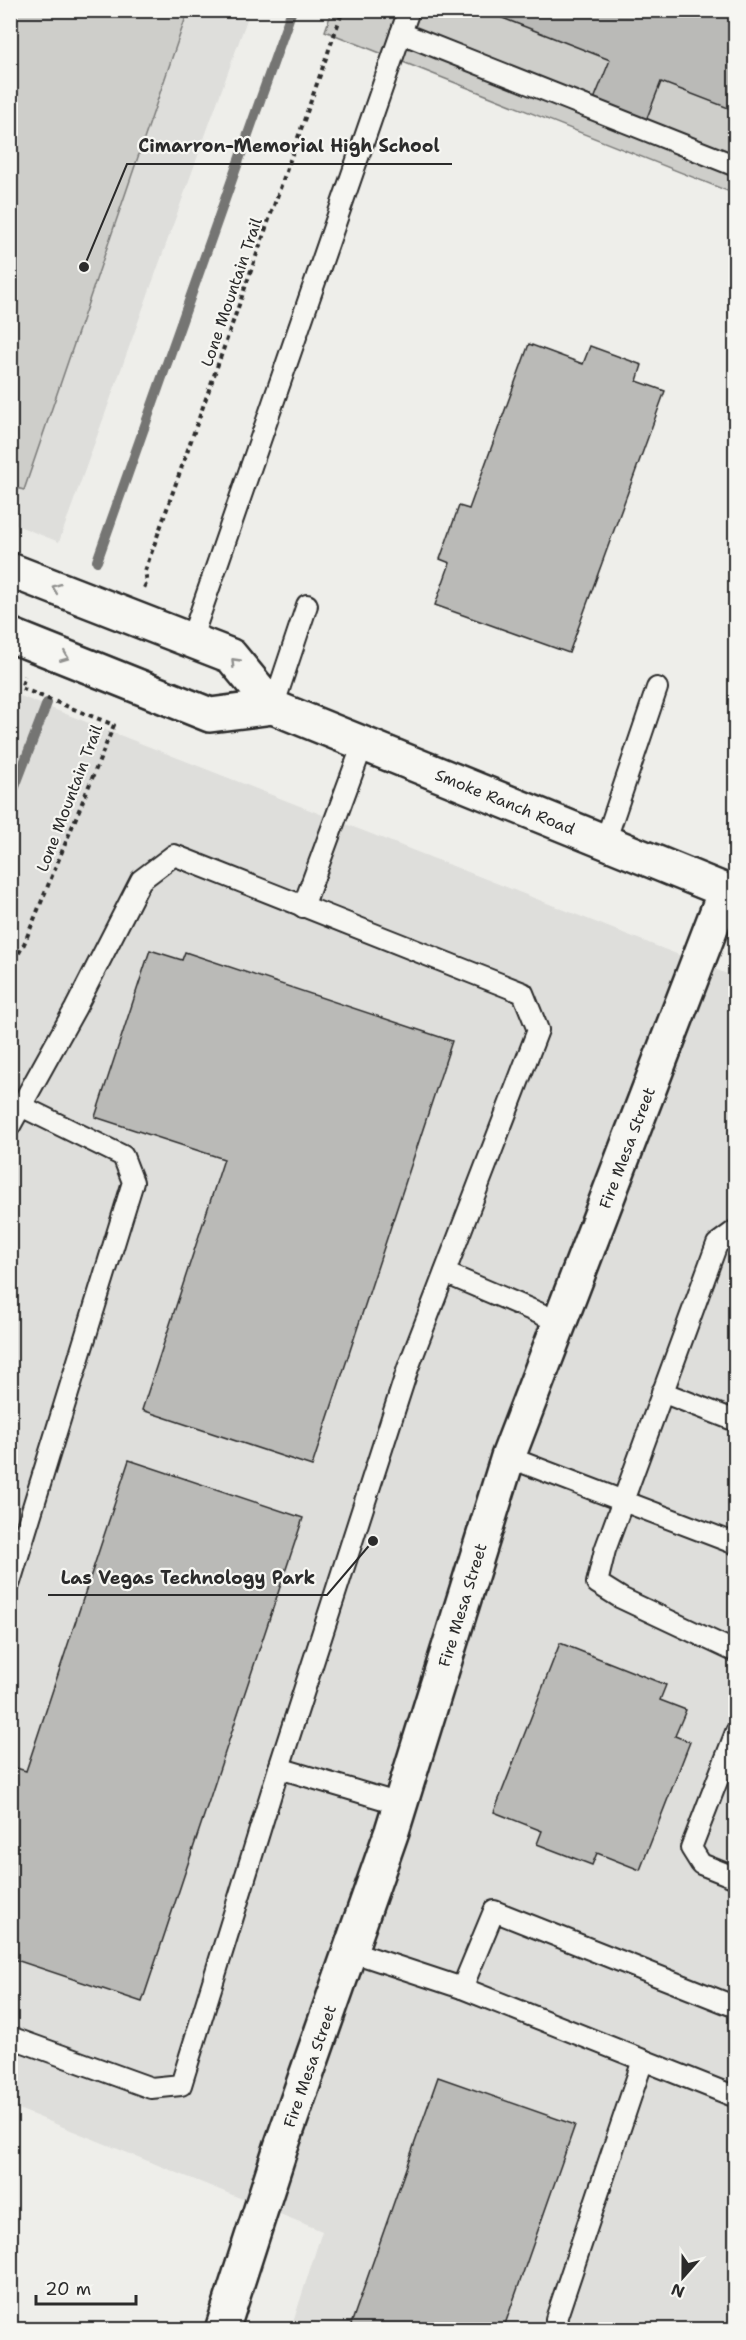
<svg xmlns="http://www.w3.org/2000/svg" width="746" height="2340" font-family="'Shantell Sans',sans-serif">
	<rect width="100%" height="100%" fill="#eeeeea"/>
	<filter id="ink" filterUnits="userSpaceOnUse"><feTurbulence type="fractalNoise" baseFrequency=".0167" numOctaves="2"/><feDisplacementMap in="SourceGraphic" scale="12" xChannelSelector="R" yChannelSelector="G"/><feConvolveMatrix kernelMatrix="1 2 1 2 8 2 1 2 1" color-interpolation-filters="sRGB"/></filter>
	<g filter="url(#ink)">
		<g fill="#dededb">
			<polygon points="10,11 250,11 59,542 11,523"/>
			<polygon points="10,692 735,977 735,2329 291,2329 322,2231 11,2106"/>
		</g>
		<g fill="#cececa" stroke="#7c7c7a" stroke-width="1.5">
			<polygon points="10,11 188,11 24,490 10,486"/>
			<polygon points="332,11 735,11 735,194 325,31"/>
		</g>
		<g fill="none" stroke-linecap="round" stroke-linejoin="round">
			<g stroke="#757573" stroke-width="10">
				<polyline points="97,561 292,10"/>
				<polyline points="10,800 47,703"/>
			</g>
		</g>
		<g fill="#babab7" stroke="#2b2b2b" stroke-width="1.5">
			<polygon points="482,10 736,10 736,111 661,82 645,123 593,102 610,60"/>
			<polygon points="529,344 583,364 590,346 642,365 637,381 665,391 569,653 435,605 450,563 440,559 459,506 469,509"/>
			<polygon points="150,950 182,960 185,952 452,1041 312,1466 142,1410 224,1159 95,1117"/>
			<polygon points="129,1460 303,1518 142,2002 10,1958 10,1766 26,1771"/>
			<polygon points="560,1643 666,1685 660,1700 686,1710 675,1736 690,1742 640,1870 597,1853 592,1865 537,1844 542,1831 494,1812"/>
			<polygon points="438,2077 575,2125 503,2330 349,2330"/>
		</g>
		<g fill="none" stroke-linecap="round" stroke-linejoin="round">
			<g stroke="#2b2b2b" stroke-width="24">
				<g id="service">
					<polyline points="401,33 736,166"/>
					<polyline points="191,640 409,10"/>
					<polyline points="273,707 307,605"/>
					<polyline points="605,842 657,688"/>
					<polyline points="303,907 363,744"/>
					<polyline points="10,1126 75,1009 141,880 174,855 523,993 538,1030 408,1368 279,1768 181,2085 151,2088 10,2037"/>
					<polyline points="736,1230 717,1244 605,1550 597,1583 621,1598 736,1652"/>
					<polyline points="445,1273 560,1322"/>
					<polyline points="662,1392 736,1421"/>
					<polyline points="508,1457 736,1544"/>
					<polyline points="10,1582 133,1182 123,1156 21,1106"/>
					<polyline points="736,1732 691,1848 701,1864 736,1878"/>
					<polyline points="279,1768 400,1804"/>
					<polyline points="350,1951 462,1988 494,1911 736,2007"/>
					<polyline points="462,1988 736,2097"/>
					<polyline points="560,2330 556,2319 643,2060"/>
				</g>
			</g>
			<g stroke="#2b2b2b" stroke-width="38">
				<g id="minor">
					<path id="s1" d="M222,2330L281,2147L392,1831L508,1457L725,891"/>
				</g>
			</g>
			<g stroke="#2b2b2b" stroke-width="38">
				<g id="secondary">
					<path id="s2" d="M10,570L231,656L273,707L736,895"/>
					<polyline points="10,635 210,715 273,707"/>
				</g>
			</g>
			<g stroke="#2b2b2b" stroke-width="4" stroke-dasharray="4.5 4.5" stroke-linecap="butt">
				<polyline points="144,588 147,582 145,571 343,10"/>
				<polyline points="10,969 24,944 114,725 21,688 25,676"/>
			</g>
			<use href="#service" stroke="#f6f6f2" stroke-width="20"/>
			<use href="#minor" stroke="#f6f6f2" stroke-width="33"/>
			<use href="#secondary" stroke="#f6f6f2" stroke-width="33"/>
		</g>
		<defs><path id="oneway-chevron" d="M-2-3.5L2.5 0L-2 3.5" fill="none" stroke-width="1.6" stroke-linecap="round" stroke-linejoin="round" transform="scale(1.5)"/></defs>
		<g stroke="#90908e">
			<use href="#oneway-chevron" transform="translate(56 588) rotate(-159)"/>
			<use href="#oneway-chevron" transform="translate(65 657) rotate(22)"/>
			<use href="#oneway-chevron" transform="translate(235 662) rotate(-134)"/>
		</g>
	</g>
	<g text-anchor="middle" stroke-width="4.5" stroke-linejoin="round" paint-order="stroke">
		<g font-size="16" fill="#2b2b2b" stroke="#f6f6f2">
			<text transform="translate(231 292) rotate(-71)" y="6">Lone Mountain Trail</text>
			<text transform="translate(69 798) rotate(-69)" y="6">Lone Mountain Trail</text>
			<text dy="6" stroke="none"><textPath href="#s2" startOffset="554">Smoke Ranch Road</textPath></text>
			<text dy="6" stroke="none"><textPath href="#s1" startOffset="1250">Fire Mesa Street</textPath></text>
			<text dy="6" stroke="none"><textPath href="#s1" startOffset="764">Fire Mesa Street</textPath></text>
			<text dy="6" stroke="none"><textPath href="#s1" startOffset="278">Fire Mesa Street</textPath></text>
		</g>
	</g>
	<path fill="none" stroke="#2b2b2b" stroke-width="2" d="M84 267L127 164H452M373 1541L327 1595H48"/>
	<g fill="#2b2b2b" stroke="#f6f6f2" stroke-width="2">
		<circle cx="84" cy="267" r="6"/>
		<circle cx="373" cy="1541" r="6"/>
	</g>
	<g font-size="18" text-anchor="middle" font-weight="bold" fill="#2b2b2b" stroke="#f6f6f2" stroke-width="4.5" stroke-linejoin="round" paint-order="stroke">
		<text x="289" y="152">Cimarron-Memorial High School</text>
		<text x="188" y="1584">Las Vegas Technology Park</text>
	</g>
	<rect width="746" height="2340" fill="none" stroke="#f6f6f2" stroke-width="36"/>
	<rect x="18" y="18" width="710" height="2304" fill="none" stroke="#2b2b2b" stroke-width="2" filter="url(#ink)"/>
	<g transform="translate(683 2277) rotate(201)" stroke="#f6f6f2" stroke-width="4.5" paint-order="stroke">
	<path d="M0-4.5L10 22L0 15L-10 22Z" fill="#2b2b2b"/>
	<text y="-9" font-size="16" font-weight="bold" text-anchor="middle" fill="#2b2b2b">N</text>
	</g>
	<path d="M36 2295v9h100v-9" fill="none" stroke="#2b2b2b" stroke-width="3"/>
	<text x="45" y="2295" font-size="18" fill="#2b2b2b" stroke="#f6f6f2" stroke-width="4.5" paint-order="stroke">20 m</text>
</svg>
